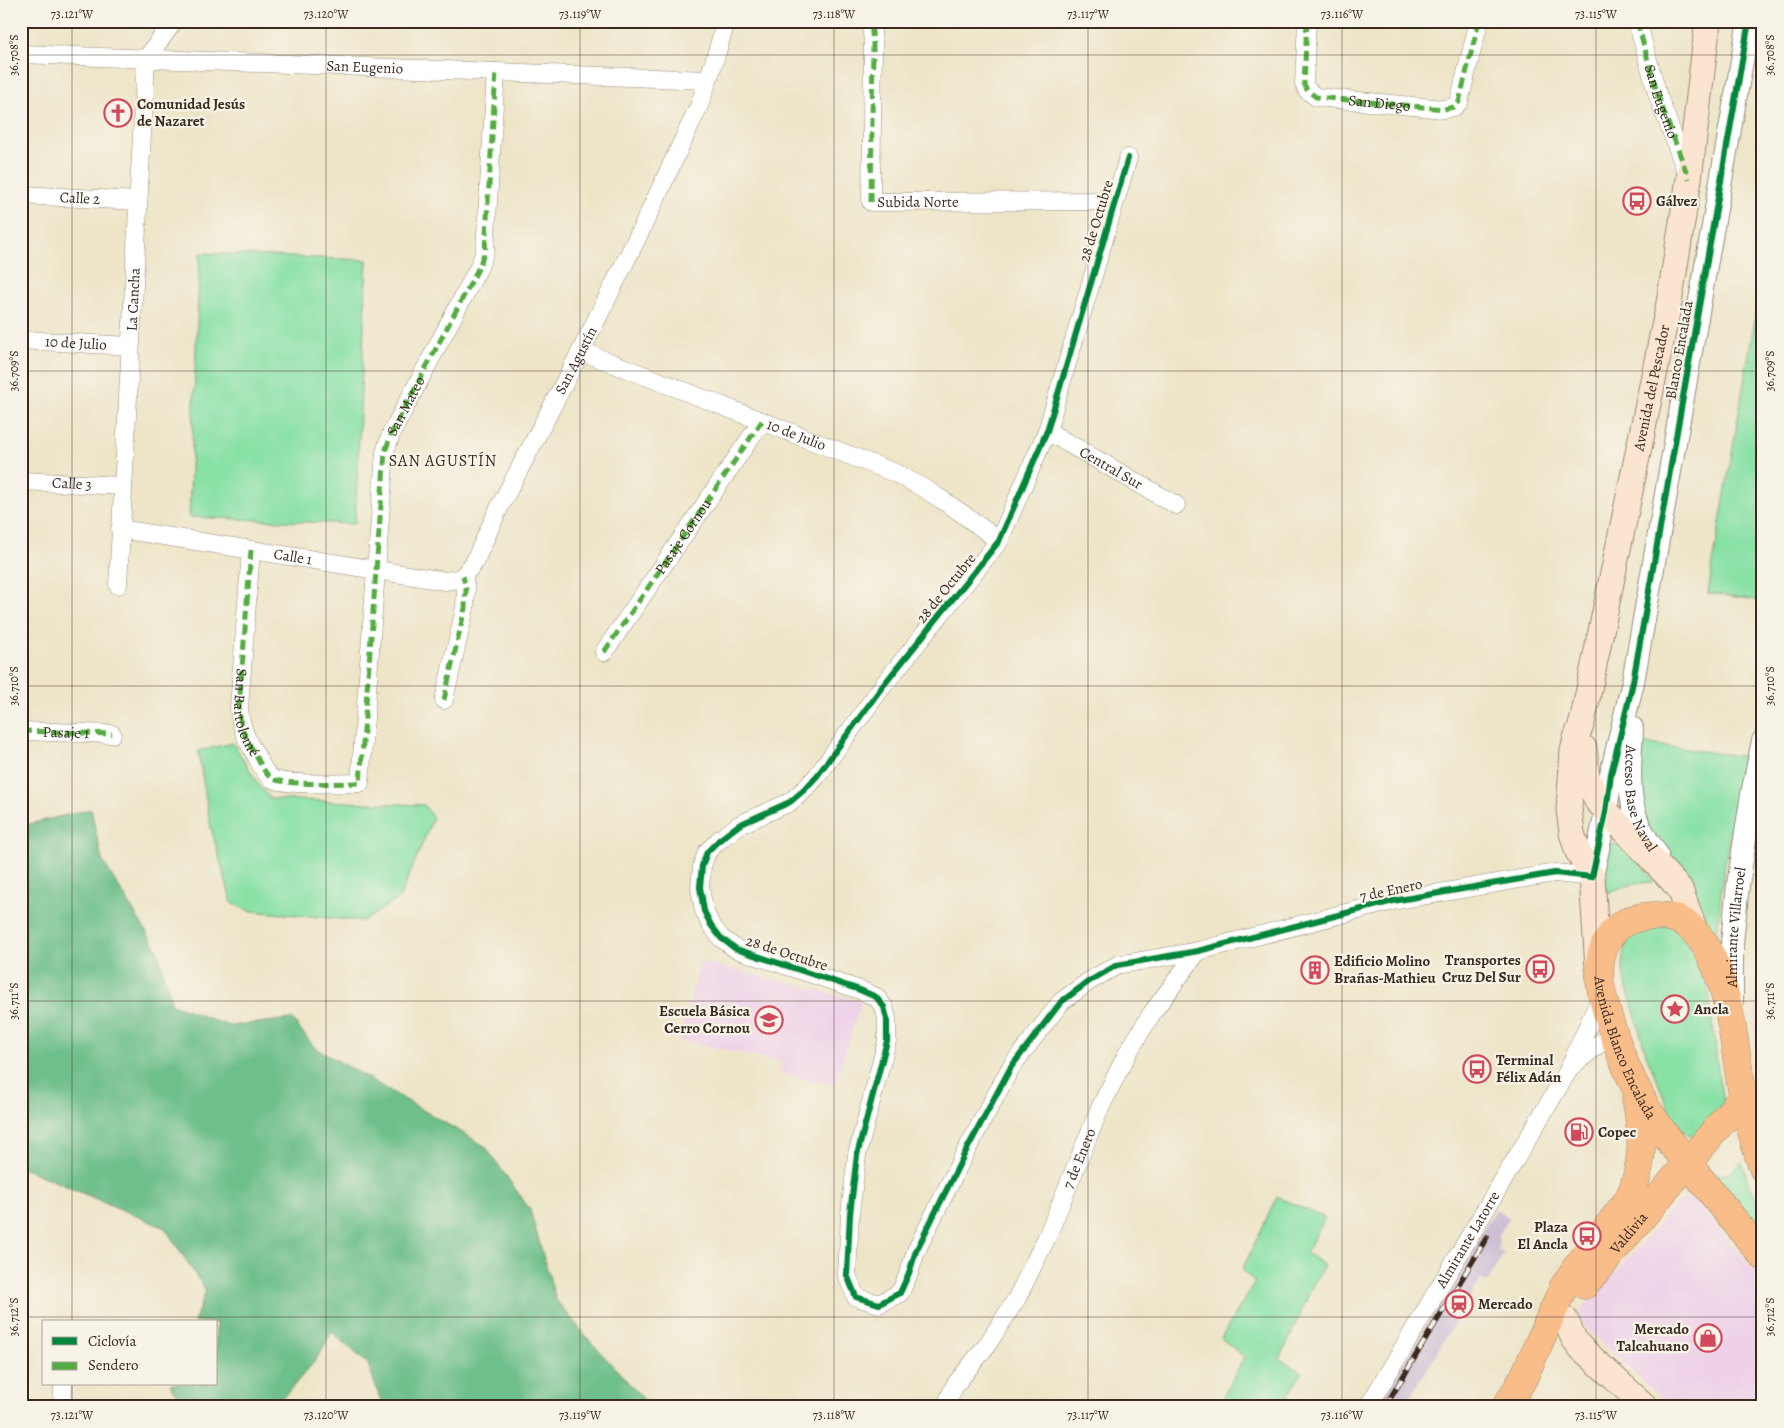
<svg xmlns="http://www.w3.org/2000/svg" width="1784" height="1428" font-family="Alegreya,serif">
	<rect width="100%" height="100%" fill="#f7f3e8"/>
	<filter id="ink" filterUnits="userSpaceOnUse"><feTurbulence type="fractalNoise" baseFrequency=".02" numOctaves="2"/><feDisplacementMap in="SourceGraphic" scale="10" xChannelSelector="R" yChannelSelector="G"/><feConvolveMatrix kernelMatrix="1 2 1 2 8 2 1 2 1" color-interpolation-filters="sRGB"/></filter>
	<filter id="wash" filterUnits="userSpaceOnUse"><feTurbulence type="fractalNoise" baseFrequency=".0096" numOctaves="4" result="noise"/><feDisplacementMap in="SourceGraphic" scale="20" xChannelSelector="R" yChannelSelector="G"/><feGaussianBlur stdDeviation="1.12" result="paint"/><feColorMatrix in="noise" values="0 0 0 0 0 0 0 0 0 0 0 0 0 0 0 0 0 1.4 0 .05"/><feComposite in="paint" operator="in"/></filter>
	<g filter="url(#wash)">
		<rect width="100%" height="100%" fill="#eee5c8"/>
		<g fill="#eed0e8">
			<polygon points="1763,936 1763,1097 1754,1042 1759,947"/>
			<polygon points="701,962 861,1001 835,1085 778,1073 783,1062 678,1040"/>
			<polygon points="1692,1198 1763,1281 1763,1407 1671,1407 1582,1325 1580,1311 1680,1200"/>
		</g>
		<polygon fill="#ccbed4" points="1496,1209 1509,1217 1499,1235 1498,1250 1504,1253 1487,1282 1481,1279 1404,1407 1377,1407"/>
		<g fill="#88e1a5" stroke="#628662">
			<polygon points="200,253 367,260 355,524 189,517"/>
			<polygon points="1763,271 1763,601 1708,593"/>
			<polygon points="1634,742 1746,757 1732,818 1722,883 1717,937 1713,937 1651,835 1642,810"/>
			<polygon points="233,743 260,787 271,799 424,805 433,818 400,897 364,921 250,911 232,903 211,828 198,751"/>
			<path d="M1611,844C1631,844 1642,867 1654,882C1633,883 1618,887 1600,897L1605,846Z"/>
			<polygon points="1670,924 1701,958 1709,993 1719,1079 1724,1101 1694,1136 1684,1133 1669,1109 1647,1057 1623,973 1623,953 1629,938 1640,927"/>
			<path d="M1742,1162L1751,1188L1763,1210V1232L1715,1173C1727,1175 1734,1172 1742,1162Z"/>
			<polygon points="1277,1197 1325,1218 1306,1253 1324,1265 1314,1283 1280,1359 1302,1373 1287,1396 1292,1402 1289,1407 1218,1407 1244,1357 1221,1338 1255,1282 1242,1270"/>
		</g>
		<polygon fill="#6ebf8a" stroke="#547454" points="91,809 102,860 157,949 172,1004 229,1026 292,1019 314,1047 485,1146 530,1210 556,1300 590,1341 651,1407 383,1407 368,1364 332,1332 315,1361 275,1407 186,1407 170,1384 216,1384 216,1322 194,1322 206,1291 165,1228 21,1167 21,826"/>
	</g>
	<g filter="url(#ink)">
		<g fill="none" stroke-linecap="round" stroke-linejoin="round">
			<g stroke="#948873" stroke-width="19">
				<g id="minor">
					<path id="s1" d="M871,21L873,44L871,202L1115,201"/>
					<path id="s2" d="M1307,21L1304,84L1307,90L1316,97L1444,109L1454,107L1459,102L1479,21"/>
					<path id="s3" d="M1637,21L1658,96L1688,176"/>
					<path id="s4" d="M21,54L708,80"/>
					<polyline points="1128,158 1047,431 999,541 882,687 817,776 804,790 790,802 739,825 718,841 707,852 702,866 700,887 704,911 711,925 721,938 736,949 860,990 876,997 884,1007 887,1019 887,1041 857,1155 850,1214 847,1275 856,1297 879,1304 900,1293 909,1273 916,1251 966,1151 1011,1067 1061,1002 1088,982 1117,965 1198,951 1393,901 1555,873 1592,877"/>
					<path id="s5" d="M21,195L138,201"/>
					<path id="s6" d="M21,340L130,346"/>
					<path id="s7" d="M581,351L895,473C933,491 966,516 999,541"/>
					<path id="s8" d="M1047,431L1176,505"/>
					<path id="s9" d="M21,481L123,486"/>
					<path id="s10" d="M120,529L445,581L458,579L463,576L474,563L498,510L581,351L641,230L699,106L714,62L726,21"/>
					<path id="s11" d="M251,550L239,708C240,725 245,738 254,752C259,760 263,772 271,778C283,786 343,783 360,783L385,452L391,434L479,267L485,251L496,72"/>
					<path id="s12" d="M118,585L146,59L174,21"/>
					<polyline points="604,652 762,421"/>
					<polyline points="444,700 465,608 466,590 463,576"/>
					<polyline points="21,731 112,734"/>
					<polyline points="1573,1065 1599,1044 1614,1037"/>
					<polyline points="62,1407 63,1384"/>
					<path id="s13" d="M945,1407L955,1385L987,1345L1017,1298L1047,1237L1099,1110L1127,1054L1152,1013L1198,951"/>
					<path id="s14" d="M1368,1407L1568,1071L1602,994"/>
				</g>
			</g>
			<g stroke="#948873" stroke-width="24">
				<g id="tertiary">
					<path id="s15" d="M1632,728C1631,755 1627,788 1635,814C1639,829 1649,842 1657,855"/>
					<polyline points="1592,877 1606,812 1611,774 1633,682 1749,21"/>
					<path id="s16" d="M1732,1002V943L1738,885L1752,794L1763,741"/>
				</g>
			</g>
			<g stroke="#948873" stroke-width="27">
				<g id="secondary">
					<polyline points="1584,748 1587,776 1597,801 1680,889 1696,933"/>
					<path id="s17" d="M1598,968L1592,877L1578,852L1572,833L1569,809L1573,751L1576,738L1582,723L1669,303L1689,179L1708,21"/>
					<polyline points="1565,1319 1574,1339 1581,1348 1646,1407"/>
				</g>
			</g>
			<g stroke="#948873" stroke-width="29">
				<g id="primary">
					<path id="s18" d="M1763,1168C1753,1140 1746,1112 1741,1084C1733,1038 1730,986 1705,945C1692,925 1680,916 1656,916C1609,915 1593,953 1602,994C1612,1034 1626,1072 1646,1107C1661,1132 1680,1154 1698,1176C1720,1203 1741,1229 1763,1256"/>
					<path id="s19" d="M1585,1285L1743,1097"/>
					<path d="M1506,1407L1524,1377L1563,1288L1576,1268L1628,1200C1645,1165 1643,1135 1636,1098"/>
				</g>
			</g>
			<use href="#minor" stroke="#fff" stroke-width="18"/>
			<use href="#tertiary" stroke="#fff" stroke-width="22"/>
			<use href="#secondary" stroke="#fce5d0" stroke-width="25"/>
			<use href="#primary" stroke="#f8bd89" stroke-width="28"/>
			<g stroke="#3b2a1e" stroke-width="5.5">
				<polyline id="rail" points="1385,1407 1487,1237"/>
			</g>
			<use href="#rail" stroke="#f7f3e8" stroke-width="4" stroke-dasharray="11" stroke-linecap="butt"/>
			<g stroke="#55ab43" stroke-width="5" stroke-dasharray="10 5" stroke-linecap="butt">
				<polyline points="1307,21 1304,84 1307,90 1316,97 1444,109 1454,107 1459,102 1479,21"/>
				<polyline points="1637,21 1658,96 1689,179"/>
				<polyline points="871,202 873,44 871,21"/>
				<path d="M251,550L239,708C240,725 245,738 254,752C259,760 263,772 271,778C283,786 343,783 360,783L385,452L391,434L479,267L485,251L496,72"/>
				<path id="s20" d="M604,652L762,421"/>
				<polyline points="444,700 465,608 466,590 463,576"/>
				<path id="s21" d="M21,731L112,734"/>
			</g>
			<g stroke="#f7f3e8" stroke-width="9">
				<polyline id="cycleway" points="1128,158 1047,431 999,541 882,687 817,776 804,790 790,802 739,825 718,841 707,852 702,866 700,887 704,911 711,925 721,938 736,949 860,990 876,997 884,1007 887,1019 887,1041 857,1155 850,1214 847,1275 856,1297 879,1304 900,1293 909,1273 916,1251 966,1151 1011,1067 1061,1002 1088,982 1117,965 1198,951 1393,901 1555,873 1592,877 1606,812 1611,774 1633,682 1749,21"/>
			</g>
			<use href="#cycleway" stroke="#00873e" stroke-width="6"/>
		</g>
	</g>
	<path fill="none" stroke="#3b2a1e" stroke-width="1" stroke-opacity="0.45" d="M72,21V1322M326,21V1407M580,21V1407M834,21V1407M1088,21V1407M1342,21V1407M1596,21V1407M21,55H1763M21,371H1763M21,686H1763M21,1001H1763M21,1317H1763M72,1384V1407"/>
	<defs>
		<g id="church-ring" transform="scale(1.4375)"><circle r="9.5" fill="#f7f3e8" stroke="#d1495b" stroke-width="1.5"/><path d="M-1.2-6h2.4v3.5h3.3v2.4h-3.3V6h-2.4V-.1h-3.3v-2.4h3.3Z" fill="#d1495b"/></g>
		<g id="bus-ring" transform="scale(1.4375)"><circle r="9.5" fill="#f7f3e8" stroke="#d1495b" stroke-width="1.5"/><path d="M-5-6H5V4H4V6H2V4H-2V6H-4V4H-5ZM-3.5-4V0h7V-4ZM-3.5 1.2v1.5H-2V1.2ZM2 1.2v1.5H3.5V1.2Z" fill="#d1495b"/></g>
		<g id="building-ring" transform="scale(1.4375)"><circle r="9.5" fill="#f7f3e8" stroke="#d1495b" stroke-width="1.5"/><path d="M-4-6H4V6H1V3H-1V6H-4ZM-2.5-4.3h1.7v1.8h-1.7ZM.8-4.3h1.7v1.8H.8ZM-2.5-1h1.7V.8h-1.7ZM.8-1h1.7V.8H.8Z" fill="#d1495b"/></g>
		<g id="sight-ring" transform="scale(1.4375)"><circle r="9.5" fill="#f7f3e8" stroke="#d1495b" stroke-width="1.5"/><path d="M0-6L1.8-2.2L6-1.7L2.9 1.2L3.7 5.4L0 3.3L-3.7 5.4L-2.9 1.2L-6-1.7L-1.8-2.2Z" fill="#d1495b"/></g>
		<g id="school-ring" transform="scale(1.4375)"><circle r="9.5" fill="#f7f3e8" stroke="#d1495b" stroke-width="1.5"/><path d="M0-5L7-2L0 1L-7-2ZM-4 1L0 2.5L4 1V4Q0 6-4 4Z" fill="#d1495b"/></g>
		<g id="fuel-ring" transform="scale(1.4375)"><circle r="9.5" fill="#f7f3e8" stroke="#d1495b" stroke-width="1.5"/><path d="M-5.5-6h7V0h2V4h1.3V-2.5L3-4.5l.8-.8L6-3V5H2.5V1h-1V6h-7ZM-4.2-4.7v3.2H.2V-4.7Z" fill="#d1495b"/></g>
		<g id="station-ring" transform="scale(1.4375)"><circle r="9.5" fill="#f7f3e8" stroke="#d1495b" stroke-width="1.5"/><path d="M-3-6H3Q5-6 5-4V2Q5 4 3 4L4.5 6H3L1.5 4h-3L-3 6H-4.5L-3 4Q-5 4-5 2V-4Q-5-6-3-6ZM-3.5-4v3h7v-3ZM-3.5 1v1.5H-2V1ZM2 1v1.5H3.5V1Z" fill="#d1495b"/></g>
		<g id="shop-ring" transform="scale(1.4375)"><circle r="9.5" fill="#f7f3e8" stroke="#d1495b" stroke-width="1.5"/><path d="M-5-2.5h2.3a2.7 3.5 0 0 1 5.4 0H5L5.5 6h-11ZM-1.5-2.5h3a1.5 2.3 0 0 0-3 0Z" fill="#d1495b"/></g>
	</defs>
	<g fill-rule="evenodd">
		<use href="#church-ring" x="118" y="113"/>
		<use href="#bus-ring" x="1637" y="201"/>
		<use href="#bus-ring" x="1540" y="969"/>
		<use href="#building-ring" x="1315" y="970"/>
		<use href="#sight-ring" x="1675" y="1009"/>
		<use href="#school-ring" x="769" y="1020"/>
		<use href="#bus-ring" x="1477" y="1069"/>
		<use href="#fuel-ring" x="1579" y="1132"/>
		<use href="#bus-ring" x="1587" y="1236"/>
		<use href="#station-ring" x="1459" y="1304"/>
		<use href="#shop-ring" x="1708" y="1338"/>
	</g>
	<g text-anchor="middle" stroke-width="4.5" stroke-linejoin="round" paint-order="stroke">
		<g font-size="15" fill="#3b2a1e" stroke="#f7f3e8">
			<text dy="5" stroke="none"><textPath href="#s4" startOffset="344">San Eugenio</textPath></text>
			<text dy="5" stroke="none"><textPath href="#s3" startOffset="84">San Eugenio</textPath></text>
			<text dy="5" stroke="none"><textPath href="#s2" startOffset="145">San Diego</textPath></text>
			<text dy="5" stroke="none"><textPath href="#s5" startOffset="59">Calle 2</textPath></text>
			<text dy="5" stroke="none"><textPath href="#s1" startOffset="228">Subida Norte</textPath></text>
			<text transform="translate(1096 221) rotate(-73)" y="5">28 de Octubre</text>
			<text dy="5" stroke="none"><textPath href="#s12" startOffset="286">La Cancha</textPath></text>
			<text dy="5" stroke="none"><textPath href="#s6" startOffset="55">10 de Julio</textPath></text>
			<text transform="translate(1679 350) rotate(-80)" y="5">Blanco Encalada</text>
			<text dy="5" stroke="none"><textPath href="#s10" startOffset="592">San Agustín</textPath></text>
			<text dy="5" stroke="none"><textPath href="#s17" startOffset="594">Avenida del Pescador</textPath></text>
			<text dy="5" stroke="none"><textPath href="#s11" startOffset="709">San Mateo</textPath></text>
			<text dy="5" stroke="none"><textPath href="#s7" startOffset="231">10 de Julio</textPath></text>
			<text dy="5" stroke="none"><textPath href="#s8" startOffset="74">Central Sur</textPath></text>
			<text dy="5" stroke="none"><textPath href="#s9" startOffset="51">Calle 3</textPath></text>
			<text dy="5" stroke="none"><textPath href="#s20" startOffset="140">Pasaje Cornou</textPath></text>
			<text dy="5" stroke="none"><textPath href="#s10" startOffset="175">Calle 1</textPath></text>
			<text transform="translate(946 588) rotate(-51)" y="5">28 de Octubre</text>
			<text dy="5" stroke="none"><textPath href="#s11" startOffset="164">San Bartolomé</textPath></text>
			<text dy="5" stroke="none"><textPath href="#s21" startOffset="45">Pasaje 1</textPath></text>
			<text dy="5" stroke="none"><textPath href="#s15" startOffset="72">Acceso Base Naval</textPath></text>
			<text transform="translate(1391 890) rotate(-12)" y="5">7 de Enero</text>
			<text dy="5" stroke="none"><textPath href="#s16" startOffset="75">Almirante Villarroel</textPath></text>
			<text transform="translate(787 953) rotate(18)" y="5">28 de Octubre</text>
			<text dy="5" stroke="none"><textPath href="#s18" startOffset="462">Avenida Blanco Encalada</textPath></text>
			<text dy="5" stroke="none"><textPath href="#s13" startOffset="284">7 de Enero</textPath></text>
			<text dy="5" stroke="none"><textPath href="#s19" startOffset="68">Valdivia</textPath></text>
			<text dy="5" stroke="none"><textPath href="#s14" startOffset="195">Almirante Latorre</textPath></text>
		</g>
		<g font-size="15" font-weight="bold" fill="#3b2a1e" stroke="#f7f3e8" text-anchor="start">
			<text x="137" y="109">Comunidad Jesús<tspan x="137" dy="17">de Nazaret</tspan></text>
			<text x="1656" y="206">Gálvez</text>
			<text x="1521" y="965" text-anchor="end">Transportes<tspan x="1521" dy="17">Cruz Del Sur</tspan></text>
			<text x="1334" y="966">Edificio Molino<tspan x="1334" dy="17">Brañas-Mathieu</tspan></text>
			<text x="1694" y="1014">Ancla</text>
			<text x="750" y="1016" text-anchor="end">Escuela Básica<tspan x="750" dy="17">Cerro Cornou</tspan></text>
			<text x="1496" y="1065">Terminal<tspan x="1496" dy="17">Félix Adán</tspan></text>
			<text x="1598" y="1137">Copec</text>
			<text x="1568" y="1232" text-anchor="end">Plaza<tspan x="1568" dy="17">El Ancla</tspan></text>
			<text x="1478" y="1309">Mercado</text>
			<text x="1689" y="1334" text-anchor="end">Mercado<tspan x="1689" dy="17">Talcahuano</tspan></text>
		</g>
		<g font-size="16" letter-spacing="1" fill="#3b2a1e" stroke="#f7f3e8">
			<text x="443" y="466">SAN AGUSTÍN</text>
		</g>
	</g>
	<rect width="1784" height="1428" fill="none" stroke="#f7f3e8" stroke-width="55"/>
	<rect x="42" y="1320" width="175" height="65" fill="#f7f3e8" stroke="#aca397"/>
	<rect x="52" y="1337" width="25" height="8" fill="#00873e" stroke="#aca397"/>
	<text x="88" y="1346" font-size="15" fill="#3b2a1e">Ciclovía</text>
	<rect x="52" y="1362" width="25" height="8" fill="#55ab43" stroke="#aca397"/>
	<text x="88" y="1370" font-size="15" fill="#3b2a1e">Sendero</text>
	<rect x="28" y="28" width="1728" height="1372" fill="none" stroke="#3b2a1e" stroke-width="2"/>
	<g font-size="12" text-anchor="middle" fill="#3b2a1e">
		<text x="72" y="18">73.121°W</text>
		<text x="326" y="18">73.120°W</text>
		<text x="580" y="18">73.119°W</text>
		<text x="834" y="18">73.118°W</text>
		<text x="1088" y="18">73.117°W</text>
		<text x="1342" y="18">73.116°W</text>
		<text x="1596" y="18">73.115°W</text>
		<text transform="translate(14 55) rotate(-90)" y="4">36.708°S</text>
		<text transform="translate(1770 55) rotate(-90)" y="4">36.708°S</text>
		<text transform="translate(14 371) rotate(-90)" y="4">36.709°S</text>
		<text transform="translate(1770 371) rotate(-90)" y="4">36.709°S</text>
		<text transform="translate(14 686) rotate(-90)" y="4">36.710°S</text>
		<text transform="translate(1770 686) rotate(-90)" y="4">36.710°S</text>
		<text transform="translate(14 1001) rotate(-90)" y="4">36.711°S</text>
		<text transform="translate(1770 1001) rotate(-90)" y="4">36.711°S</text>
		<text transform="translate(14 1317) rotate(-90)" y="4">36.712°S</text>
		<text transform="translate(1770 1317) rotate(-90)" y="4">36.712°S</text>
		<text x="72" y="1419">73.121°W</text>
		<text x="326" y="1419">73.120°W</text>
		<text x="580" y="1419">73.119°W</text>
		<text x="834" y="1419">73.118°W</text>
		<text x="1088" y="1419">73.117°W</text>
		<text x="1342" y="1419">73.116°W</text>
		<text x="1596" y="1419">73.115°W</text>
	</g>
</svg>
